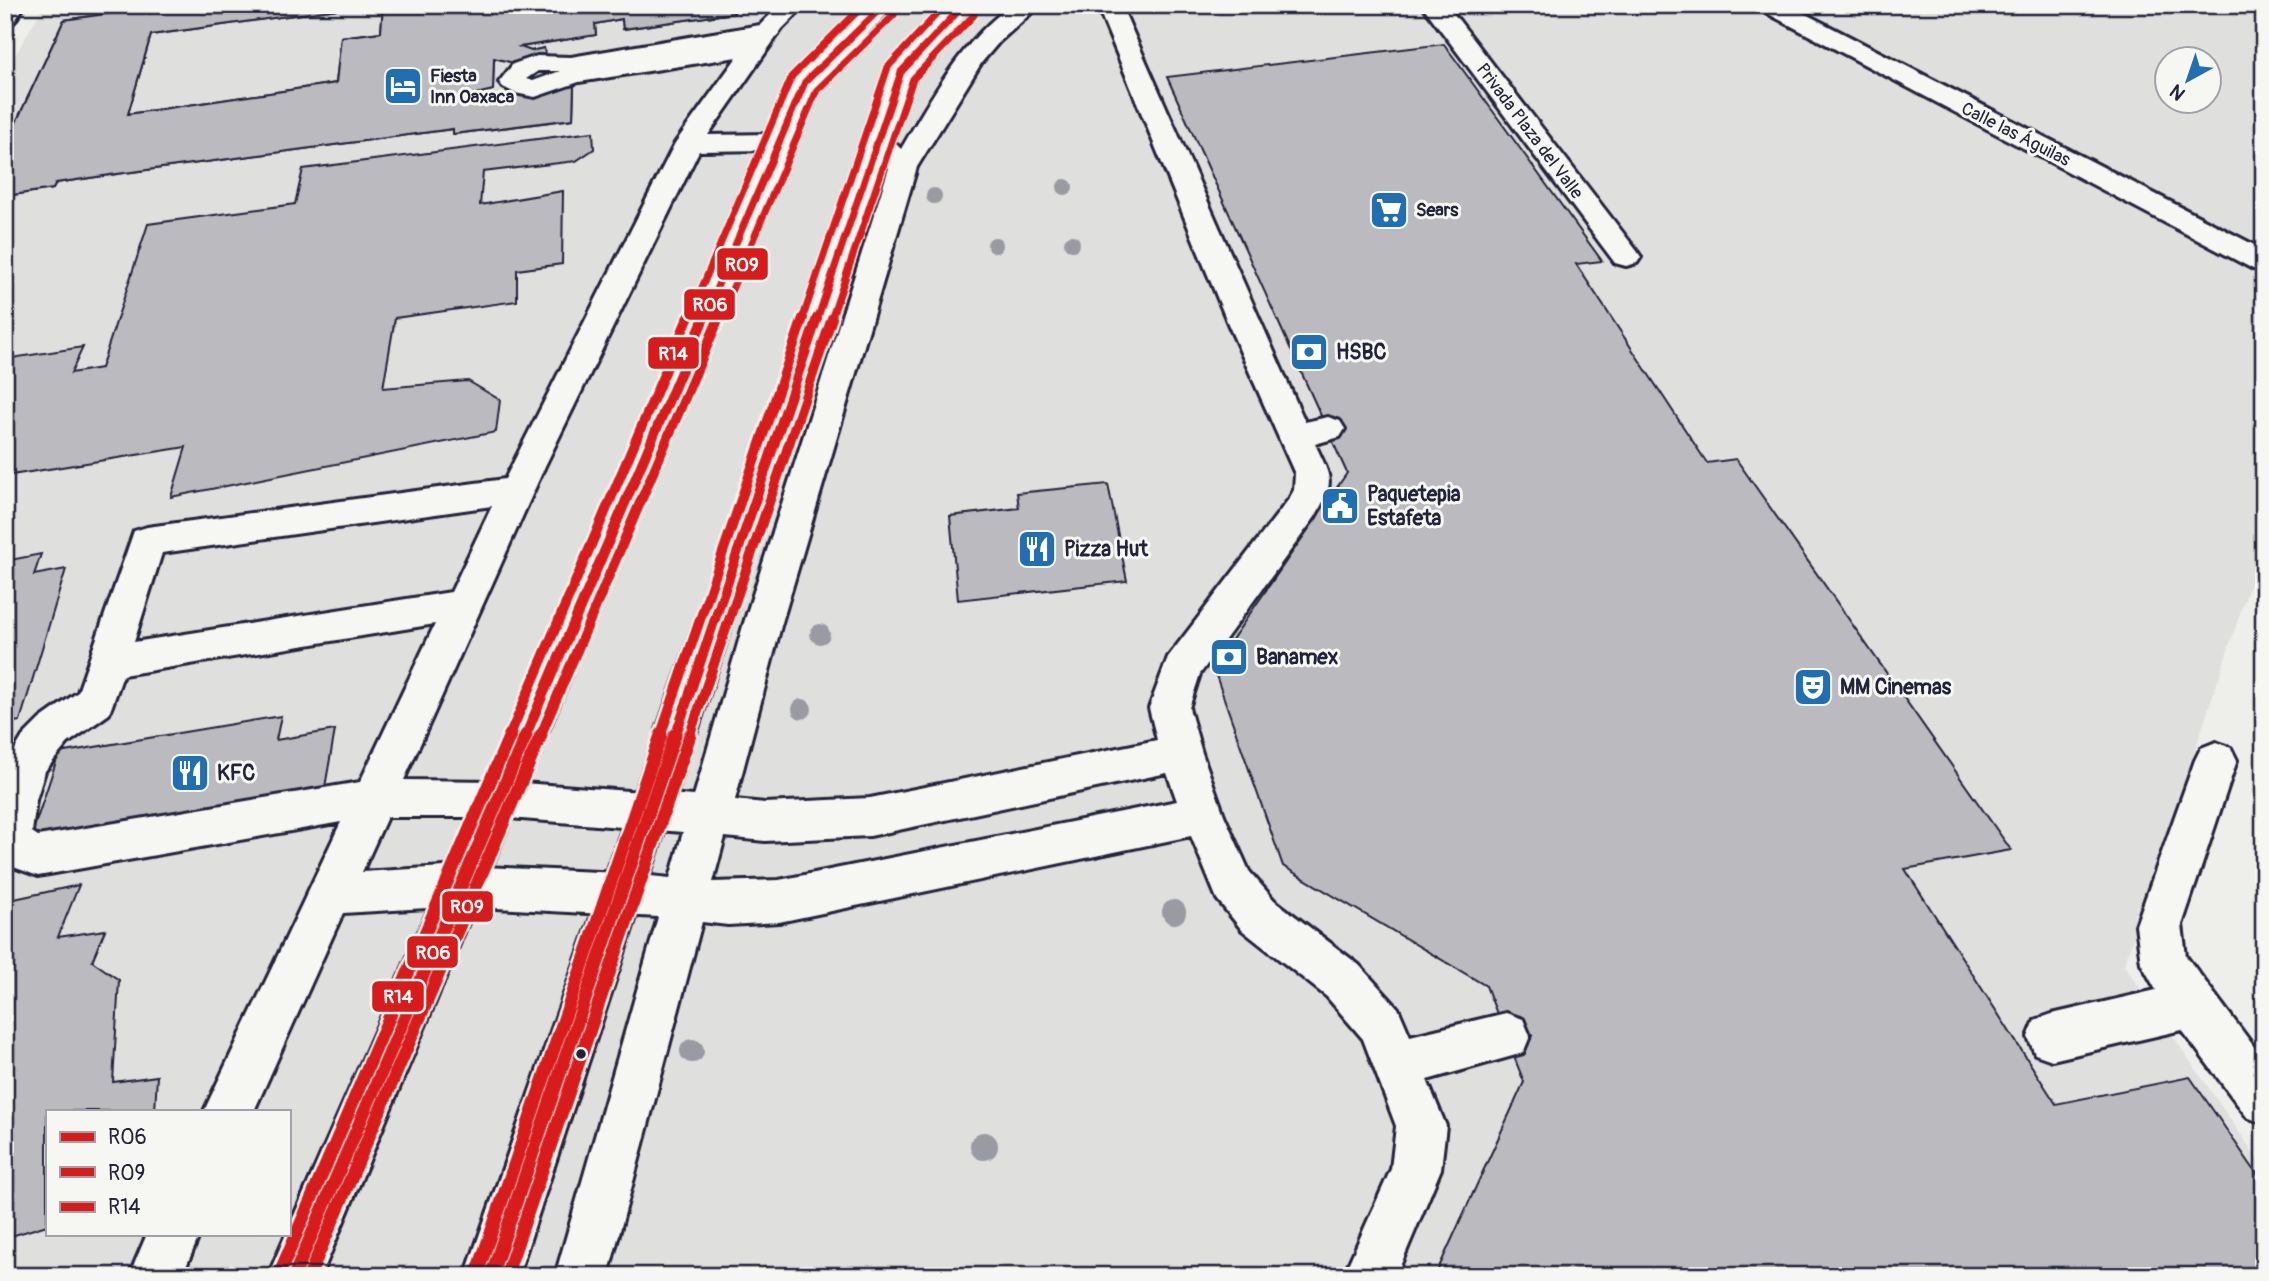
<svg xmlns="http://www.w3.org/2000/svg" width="2269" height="1281" font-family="Pangolin,sans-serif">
	<rect width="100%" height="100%" fill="#eeeeeb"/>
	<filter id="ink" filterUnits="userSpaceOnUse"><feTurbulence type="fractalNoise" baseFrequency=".0143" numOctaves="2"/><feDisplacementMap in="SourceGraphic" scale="14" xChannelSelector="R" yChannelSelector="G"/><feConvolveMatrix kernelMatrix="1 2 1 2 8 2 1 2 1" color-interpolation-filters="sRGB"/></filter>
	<g filter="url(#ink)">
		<path fill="#dfdfde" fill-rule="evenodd" d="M44,5H2264V541L2124,965L2264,1168V1276H5V73ZM2168,60H2210V102H2168ZM47,1111H289V1234H47Z"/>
		<g fill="#bbbbbf" stroke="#22223b" stroke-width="2">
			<polygon points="167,5 367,5 151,35 128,114 336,83 341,37 381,32 383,5 732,5 734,13 623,29 622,19 595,24 596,35 520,47 531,51 544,48 546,59 518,64 494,58 493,90 476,94 477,100 574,86 573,119 453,134 453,129 117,174 56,183 53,189 5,196 5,146 64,20"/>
			<polygon points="167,5 367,5 151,35 128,114 336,83 341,37 381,32 383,5 732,5 734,13 623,29 622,19 595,24 596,35 520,47 531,51 544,48 546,59 518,64 494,58 493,90 476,94 477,100 574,86 573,119 453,134 453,129 117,174 56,183 53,189 5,196 5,146 64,20"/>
			<polygon points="1444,44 1602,261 1576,264 1707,463 1736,459 2011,850 1905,869 2056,1104 2190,1077 2264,1184 2264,1276 1435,1276 1524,1082 1486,986 1283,866 1213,667 1347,473 1167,77"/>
			<polygon points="593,132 594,149 576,161 483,172 480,205 563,191 562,264 517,270 517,301 395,318 383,388 468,381 500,400 496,432 171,497 186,447 5,476 5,359 83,347 71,373 101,368 148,224 295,204 303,169"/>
			<polygon points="1108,484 1127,581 958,600 950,516 1019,508 1017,493"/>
			<polygon points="41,554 34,575 66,569 20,721 5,724 5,561"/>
			<polygon points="281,716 276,740 335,730 324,793 28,846 59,753"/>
			<polygon points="79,885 58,937 105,930 92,961 119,980 113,1082 157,1076 155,1111 47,1111 47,1225 5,1238 5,901"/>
		</g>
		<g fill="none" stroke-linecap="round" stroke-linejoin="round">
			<g stroke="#22223b" stroke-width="6">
				<g id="minor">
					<polygon points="5,5 25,5 14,22 5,24"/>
					<path d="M780,5H806L782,29L708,135L779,134L789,136L793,142L789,148L779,150L699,151L545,466L404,780L498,781L694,796L743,626L889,168L864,141L868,135C884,131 890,138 901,149C932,97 962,40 1012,5H1040L999,42L982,62L917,167L781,626L735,800L765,803L870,798L1157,740L1149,708L1168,657L1289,499L1294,490L1295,474L1229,326L1097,5H1121L1305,422L1328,417L1340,421L1345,429L1340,437L1315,444C1332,480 1335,481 1315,517L1200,674L1189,708L1202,753L1224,815L1249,871L1274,900L1359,965L1398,1008L1410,1036L1506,1013L1523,1019L1530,1036L1523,1053L1427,1080L1446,1126L1441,1169L1396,1276H1343L1391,1169L1396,1126L1363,1039L1327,997L1242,930L1217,899L1191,836L779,922L728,925L702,922L608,1276H555L658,917L461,906L343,913L254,1111H204L341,822L38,876L5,864V766L23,736L40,719L78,692L134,531L147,527L505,479L675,143L737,57L579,82L535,97L515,93L503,87L499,82L513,64L537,56L571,57L760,25ZM538,71H560L533,81L526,79ZM492,506L451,592L134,642L162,553ZM435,624L360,782L38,836L32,832L36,800L45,771L68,743L109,714L123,675ZM1167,773L1177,801L779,880L713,882L725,837L765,841L870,836ZM387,817H498L683,832L670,878L622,873L461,866L362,872Z"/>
					<polygon points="1422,5 1447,5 1637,251 1641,257 1637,263 1626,266 1615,263"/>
					<polygon points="1757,5 1788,5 2264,250 2264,271 2253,269 1761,10"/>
					<polygon points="2216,742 2231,748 2237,760 2182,925 2186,956 2264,1060 2264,1124 2247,1117 2182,1030 2052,1060 2035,1054 2028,1037 2035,1020 2052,1014 2156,990 2141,963 2136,925 2195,760 2201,748"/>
					<polygon points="147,1234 200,1234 182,1276 129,1276"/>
				</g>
			</g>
			<g stroke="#22223b" stroke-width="6">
				<g id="major">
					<polygon points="870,5 896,5 817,85 321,1276 268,1276 286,1234 289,1234 289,1227 792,82"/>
					<polygon points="950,5 976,5 913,74 518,1276 465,1276 888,72"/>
				</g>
			</g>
			<use href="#minor" fill="#f6f6f2" fill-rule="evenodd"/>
			<use href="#major" fill="#f6f6f2" fill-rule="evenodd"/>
			<g stroke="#f6f6f2" stroke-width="10">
				<g id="bus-1-far2">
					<polyline points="703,320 805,82 884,5"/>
					<polyline points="817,320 901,72 964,5"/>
				</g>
			</g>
			<g stroke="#f6f6f2" stroke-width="15">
				<g id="bus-1-far1">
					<polyline points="525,737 704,318"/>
					<polyline points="675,737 817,318"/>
				</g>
			</g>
			<g stroke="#f6f6f2" stroke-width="18">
				<g id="bus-1">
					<polyline points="294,1276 526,735"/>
					<polyline points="491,1276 675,735"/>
				</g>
			</g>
			<g stroke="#f6f6f2" stroke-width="10">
				<g id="bus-2-far2">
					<polyline points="719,320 817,90 894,15"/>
					<polyline points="831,320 913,79 974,15"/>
				</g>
			</g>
			<g stroke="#f6f6f2" stroke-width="15">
				<g id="bus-2-far1">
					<polyline points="540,737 719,318"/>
					<polyline points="689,737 832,318"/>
				</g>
			</g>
			<g stroke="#f6f6f2" stroke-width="18">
				<g id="bus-2">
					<polyline points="309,1276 541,735"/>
					<polyline points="506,1276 690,735"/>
				</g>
			</g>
			<g stroke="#f6f6f2" stroke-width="10">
				<g id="bus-3-far2">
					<polyline points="688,320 792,76 864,5"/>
					<polyline points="802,320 888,67 945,5"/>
				</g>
			</g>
			<g stroke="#f6f6f2" stroke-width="15">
				<g id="bus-3-far1">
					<polyline points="509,737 688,318"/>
					<polyline points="660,737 803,318"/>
				</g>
			</g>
			<g stroke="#f6f6f2" stroke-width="18">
				<g id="bus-3">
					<polyline points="281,1270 510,735"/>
					<polyline points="478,1271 661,735"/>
				</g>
			</g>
			<use href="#bus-1-far2" stroke="#d81b1b" stroke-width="7"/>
			<use href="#bus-1-far1" stroke="#d81b1b" stroke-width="10"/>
			<use href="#bus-1" stroke="#d81b1b" stroke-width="13"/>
			<use href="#bus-2-far2" stroke="#d81b1b" stroke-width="7"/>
			<use href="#bus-2-far1" stroke="#d81b1b" stroke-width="10"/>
			<use href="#bus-2" stroke="#d81b1b" stroke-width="13"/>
			<use href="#bus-3-far2" stroke="#d81b1b" stroke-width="7"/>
			<use href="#bus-3-far1" stroke="#d81b1b" stroke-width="10"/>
			<use href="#bus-3" stroke="#d81b1b" stroke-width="13"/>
		</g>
		<g fill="#9a9aa3">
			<circle cx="1065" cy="187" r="8"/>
			<circle cx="934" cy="196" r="8"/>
			<circle cx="1072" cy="243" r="8"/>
			<circle cx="995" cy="245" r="8"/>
			<circle cx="820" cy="634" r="10"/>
			<circle cx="802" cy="709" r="10"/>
			<circle cx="1174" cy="912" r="12"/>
			<circle cx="692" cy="1051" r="12"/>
			<circle cx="984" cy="1146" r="14"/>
		</g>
	</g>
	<defs>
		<g id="hotel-square" transform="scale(2.0125)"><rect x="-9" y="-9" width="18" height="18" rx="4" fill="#1f6fb2" stroke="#f6f6f2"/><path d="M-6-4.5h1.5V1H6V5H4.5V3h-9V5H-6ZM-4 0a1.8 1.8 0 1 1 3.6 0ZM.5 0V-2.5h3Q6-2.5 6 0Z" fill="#fff"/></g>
		<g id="supermarket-square" transform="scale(2.0125)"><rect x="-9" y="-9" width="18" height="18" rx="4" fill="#1f6fb2" stroke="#f6f6f2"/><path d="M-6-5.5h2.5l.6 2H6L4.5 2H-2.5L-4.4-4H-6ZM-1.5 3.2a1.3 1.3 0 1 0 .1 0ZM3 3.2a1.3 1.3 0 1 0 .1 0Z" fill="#fff"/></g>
		<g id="bank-square" transform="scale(2.0125)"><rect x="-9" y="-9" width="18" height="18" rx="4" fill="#1f6fb2" stroke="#f6f6f2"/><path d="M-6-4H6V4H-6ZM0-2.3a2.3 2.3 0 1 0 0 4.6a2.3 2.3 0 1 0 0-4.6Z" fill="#fff"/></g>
		<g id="civic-square" transform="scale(2.0125)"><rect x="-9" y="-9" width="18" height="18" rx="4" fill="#1f6fb2" stroke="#f6f6f2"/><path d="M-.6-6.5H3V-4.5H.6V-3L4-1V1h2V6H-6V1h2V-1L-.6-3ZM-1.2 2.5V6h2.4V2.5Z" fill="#fff"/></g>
		<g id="restaurant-square" transform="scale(2.0125)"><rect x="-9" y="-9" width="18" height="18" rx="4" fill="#1f6fb2" stroke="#f6f6f2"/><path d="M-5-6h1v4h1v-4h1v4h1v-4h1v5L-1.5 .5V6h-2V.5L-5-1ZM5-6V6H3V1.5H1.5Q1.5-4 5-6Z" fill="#fff"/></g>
		<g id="theatre-square" transform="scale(2.0125)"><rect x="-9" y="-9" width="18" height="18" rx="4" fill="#1f6fb2" stroke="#f6f6f2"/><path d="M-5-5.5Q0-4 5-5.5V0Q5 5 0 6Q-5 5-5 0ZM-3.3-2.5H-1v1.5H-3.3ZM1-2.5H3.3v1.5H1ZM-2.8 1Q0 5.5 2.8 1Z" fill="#fff"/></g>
	</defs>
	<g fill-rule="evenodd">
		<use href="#hotel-square" x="403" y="86"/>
		<use href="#supermarket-square" x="1389" y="210"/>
		<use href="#bank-square" x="1309" y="352"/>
		<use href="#civic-square" x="1340" y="506"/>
		<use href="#restaurant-square" x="1037" y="549"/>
		<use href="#bank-square" x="1229" y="657"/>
		<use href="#theatre-square" x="1813" y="687"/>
		<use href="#restaurant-square" x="190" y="773"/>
	</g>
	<circle fill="#22223b" stroke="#f6f6f2" stroke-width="2.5" cx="581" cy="1054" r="6"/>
	<g text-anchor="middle" stroke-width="6" stroke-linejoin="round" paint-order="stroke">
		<g font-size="18" font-weight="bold" fill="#22223b" stroke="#f6f6f2" text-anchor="start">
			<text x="430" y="82">Fiesta<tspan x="430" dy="21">Inn Oaxaca</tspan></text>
			<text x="1416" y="216">Sears</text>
		</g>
		<g font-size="18" fill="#22223b" stroke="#f6f6f2">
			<text transform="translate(1530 131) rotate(53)" y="6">Privada Plaza del Valle</text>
			<text transform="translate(2016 134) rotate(27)" y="6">Calle las Águilas</text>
		</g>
		<g font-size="21" font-weight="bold" fill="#22223b" stroke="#f6f6f2" text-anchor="start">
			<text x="1336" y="359">HSBC</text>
			<text x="1367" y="501">Paquetepia<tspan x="1367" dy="24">Estafeta</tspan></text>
			<text x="1064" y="556">Pizza Hut</text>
			<text x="1256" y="664">Banamex</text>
			<text x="1840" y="694">MM Cinemas</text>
			<text x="217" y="780">KFC</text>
		</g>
	</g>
	<g stroke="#f6f6f2" stroke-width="2.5">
		<rect x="716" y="247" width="53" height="34" rx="7" fill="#d81b1b"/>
		<rect x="683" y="288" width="53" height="33" rx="7" fill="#d81b1b"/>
		<rect x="647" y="336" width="53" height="34" rx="7" fill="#d81b1b"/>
		<rect x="441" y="890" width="53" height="33" rx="7" fill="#d81b1b"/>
		<rect x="406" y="935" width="53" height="34" rx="7" fill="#d81b1b"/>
		<rect x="371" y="980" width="54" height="33" rx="7" fill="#d81b1b"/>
	</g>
	<g font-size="19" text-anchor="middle" font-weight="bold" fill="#fff">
		<text x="742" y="271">R09</text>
		<text x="710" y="311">R06</text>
		<text x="673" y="360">R14</text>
		<text x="467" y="913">R09</text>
		<text x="433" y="959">R06</text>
		<text x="398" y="1003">R14</text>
	</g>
	<rect width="2269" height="1281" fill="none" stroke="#f6f6f2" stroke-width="28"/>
	<rect x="14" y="14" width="2241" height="1253" fill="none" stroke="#22223b" stroke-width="2.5" filter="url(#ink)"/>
	<rect x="46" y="1110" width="245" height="126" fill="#f6f6f2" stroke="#a1a1a9" stroke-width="2"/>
	<rect x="60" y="1132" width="35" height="10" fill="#d81b1b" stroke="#a1a1a9" stroke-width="2"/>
	<text x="108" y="1144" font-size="21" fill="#22223b">R06</text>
	<rect x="60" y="1167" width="35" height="10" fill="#d81b1b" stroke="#a1a1a9" stroke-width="2"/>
	<text x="108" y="1180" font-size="21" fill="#22223b">R09</text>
	<rect x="60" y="1202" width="35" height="10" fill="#d81b1b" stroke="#a1a1a9" stroke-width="2"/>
	<text x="108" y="1214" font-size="21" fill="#22223b">R14</text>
	<g transform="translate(2188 80) rotate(220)"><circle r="33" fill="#f6f6f2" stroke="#a1a1a9" stroke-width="2"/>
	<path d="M0-5L12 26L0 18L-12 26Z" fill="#1f6fb2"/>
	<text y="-10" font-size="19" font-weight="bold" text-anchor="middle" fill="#22223b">N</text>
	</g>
</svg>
